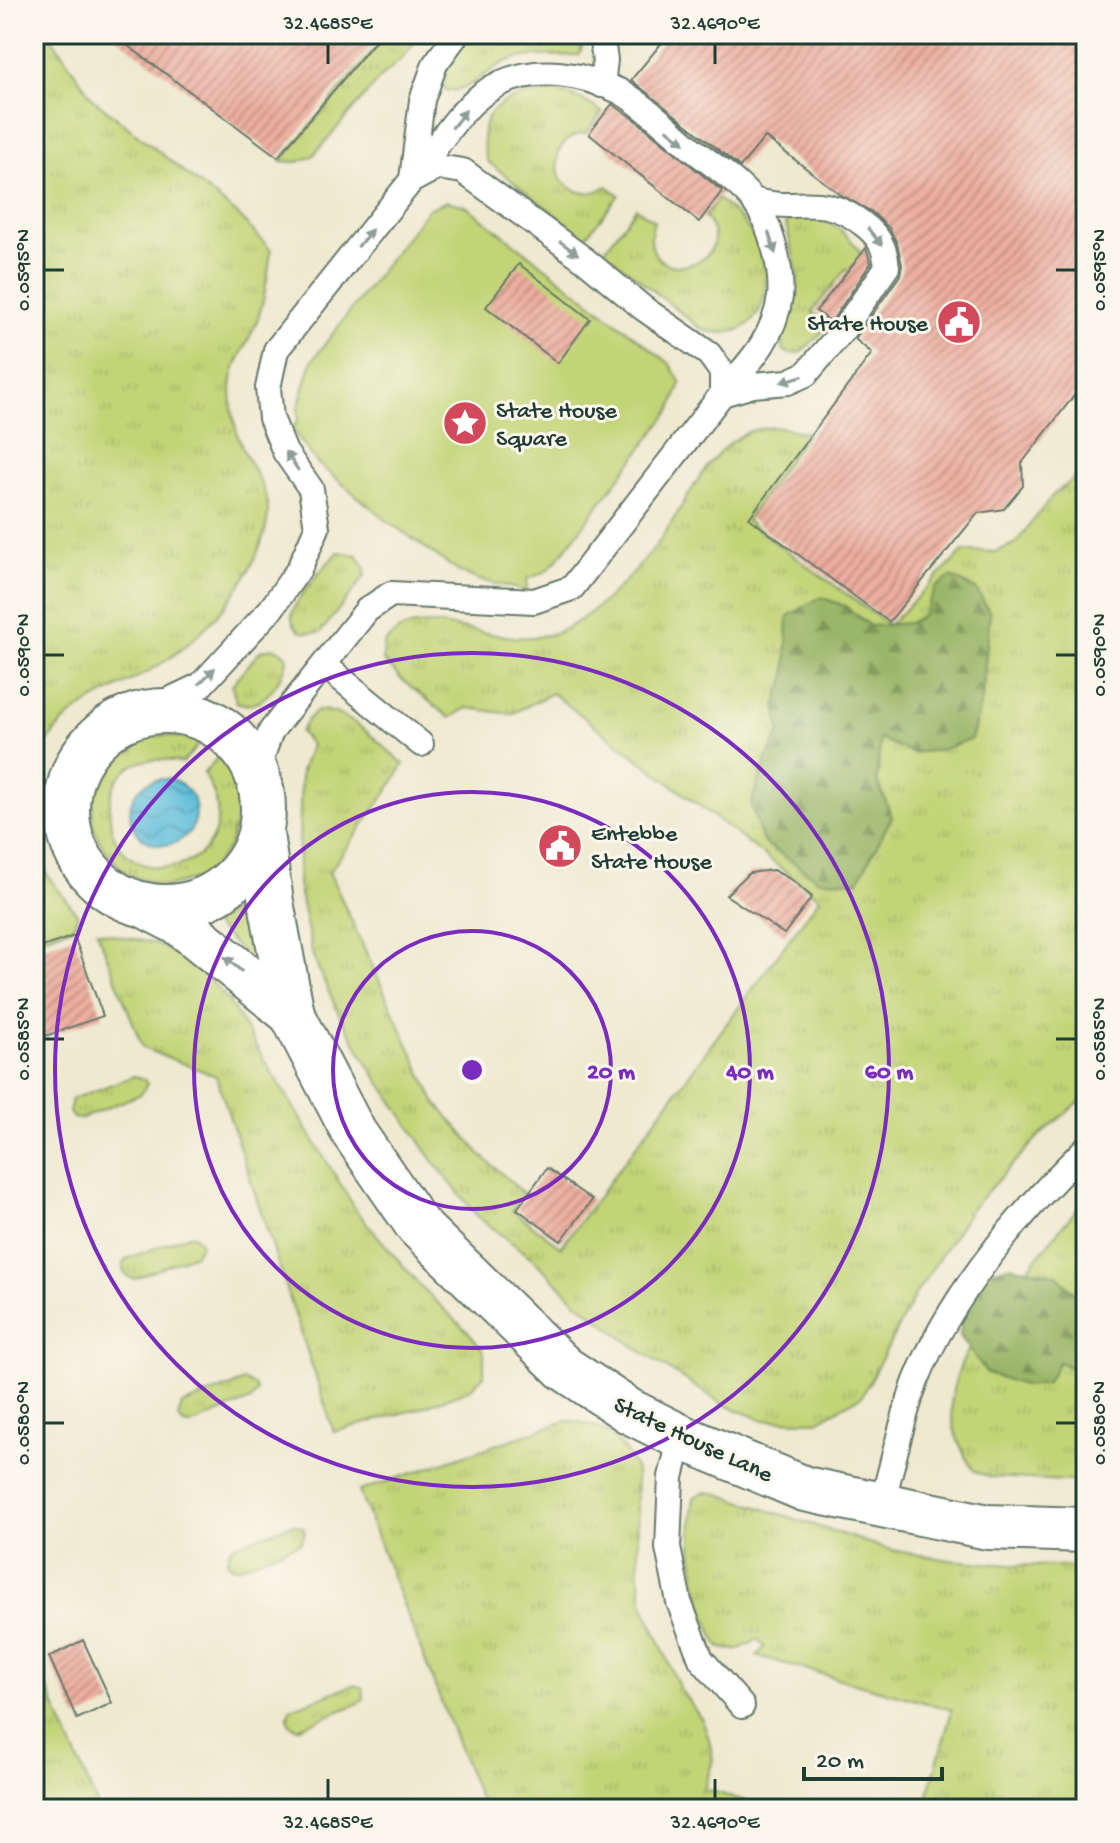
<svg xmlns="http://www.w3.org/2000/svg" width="1120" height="1843" font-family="'Gochi Hand',sans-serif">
	<defs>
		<pattern id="grass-tufts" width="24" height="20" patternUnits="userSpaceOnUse" patternTransform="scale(2)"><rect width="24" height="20" fill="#c3d477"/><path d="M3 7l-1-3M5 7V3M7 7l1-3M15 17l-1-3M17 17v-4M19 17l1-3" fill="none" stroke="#a7b768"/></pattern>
		<pattern id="forest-firs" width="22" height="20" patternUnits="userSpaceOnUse" patternTransform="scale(2)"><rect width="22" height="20" fill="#9ab668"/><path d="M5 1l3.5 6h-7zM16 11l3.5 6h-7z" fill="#7d9556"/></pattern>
		<pattern id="water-waves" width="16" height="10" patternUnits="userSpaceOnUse" patternTransform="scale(2)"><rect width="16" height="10" fill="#5dbddb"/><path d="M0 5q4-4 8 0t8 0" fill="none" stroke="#4c9bb2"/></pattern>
		<pattern id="building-hatch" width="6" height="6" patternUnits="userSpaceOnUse" patternTransform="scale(2)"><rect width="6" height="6" fill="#ecae9f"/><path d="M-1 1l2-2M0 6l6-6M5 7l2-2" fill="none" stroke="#bf8f82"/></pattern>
	</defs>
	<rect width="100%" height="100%" fill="#fbf7ec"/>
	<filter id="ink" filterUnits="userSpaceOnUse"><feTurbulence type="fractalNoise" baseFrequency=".0125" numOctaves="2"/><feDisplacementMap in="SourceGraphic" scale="16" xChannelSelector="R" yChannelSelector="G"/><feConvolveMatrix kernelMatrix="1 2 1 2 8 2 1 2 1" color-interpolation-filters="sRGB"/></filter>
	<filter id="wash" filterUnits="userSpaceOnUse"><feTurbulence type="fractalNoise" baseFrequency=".006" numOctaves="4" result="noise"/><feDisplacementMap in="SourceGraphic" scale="32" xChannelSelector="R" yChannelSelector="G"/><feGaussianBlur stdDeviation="1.8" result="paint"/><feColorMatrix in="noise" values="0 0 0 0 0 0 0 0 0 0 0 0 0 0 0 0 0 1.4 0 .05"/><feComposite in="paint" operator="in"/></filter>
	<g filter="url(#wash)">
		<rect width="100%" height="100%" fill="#efe9d0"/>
		<g fill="url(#grass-tufts)" stroke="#718856" stroke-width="2">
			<path d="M34,34H49L93,99L239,216L271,250C268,273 265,299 257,321C248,344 231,365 231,390C231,411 234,429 243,449C251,467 268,489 268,510C268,532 257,555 247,574C228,608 196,640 164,662C111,697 47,706 34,779Z"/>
			<polygon points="387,34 421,34 403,57 380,78 313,156 298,162 281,161"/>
			<path d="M475,34H579L582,48L579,55C557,57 530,53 508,61C487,69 469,94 445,91C441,76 455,49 464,36L469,40Z"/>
			<path d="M555,91L581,99L602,112L587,133C561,135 552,155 561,179C574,194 590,197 607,186L619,195L585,238L487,161C470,105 511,95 555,91Z"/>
			<path d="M718,199C736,215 753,228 761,251C777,297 754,349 700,328L604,251L636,208L654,221C632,294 746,267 705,217Z"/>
			<path d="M795,215C825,215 846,229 862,255L858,277L846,269L812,312L830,325L801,352L790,354L783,350L782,340L798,277L786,224Z"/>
			<path d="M778,427L807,433L746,521L889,625L964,551L995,552L1015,544L1053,495L1086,470V1096L1039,1136L971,1209L915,1295L862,1396L817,1421L763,1420L724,1405L636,1348L578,1303L532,1258L478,1217L436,1165L370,1068L339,1014L313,957L298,884L301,771L311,745L300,732L308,719L318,710C351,710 380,745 404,764L387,792L329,872L435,1102L482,1156L524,1194L512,1210L561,1247L820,898L552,693L512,714L467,708L450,718L401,679L383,660L384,643C389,639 393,634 398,631C439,607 513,657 567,628C602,609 636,572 660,540C685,506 706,451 748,432C757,428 768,428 778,427Z"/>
			<path d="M339,552L357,555L365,567V576L320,633L301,632C297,628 291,623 292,616C292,602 328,561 339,552Z"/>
			<path d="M271,648L278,649L287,657C287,671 269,699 255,703C249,706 243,704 236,702L232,685L260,651Z"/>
			<path d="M164,735L202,741L182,763C160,757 135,757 120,776C110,789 109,802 110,818C116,894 232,878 216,801C214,791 208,782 204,773L219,756L230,771L239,811L229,847L207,876L166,887L126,874L103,848L92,824L93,787L104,762L132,740Z"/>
			<polygon points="34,837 48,876 78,915 73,927 34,940"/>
			<polygon points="254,897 267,976 213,924"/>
			<polygon points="97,931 156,944 196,965 228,1000 358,1213 422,1288 469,1333 484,1352 484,1375 469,1390 420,1408 334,1432 216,1076 143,1048"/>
			<polygon points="134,1076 144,1079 147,1084 141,1094 80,1119 73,1118 69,1112 72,1099"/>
			<path d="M1086,1199V1482L990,1477L974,1471C959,1448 947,1419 953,1390C962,1346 996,1310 1023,1275C1044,1249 1064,1223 1086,1199Z"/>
			<path d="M189,1235H194L201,1244L195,1254L134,1279C123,1276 120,1269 126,1259Z"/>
			<polygon points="244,1381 254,1385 257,1391 251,1400 190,1425 184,1424 178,1418 182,1405"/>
			<path d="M566,1421C599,1421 624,1440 636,1471L639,1575L644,1606L680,1689L702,1720L709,1739L713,1760L704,1789L774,1809H483L359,1491Z"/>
			<path d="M705,1492L719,1494L887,1549L949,1560L1010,1565L1086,1567V1809H924L952,1710L757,1656L765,1647L758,1639C744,1648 736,1653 719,1647C695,1601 687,1548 694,1497Z"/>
			<polygon points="293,1524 303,1527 305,1533 300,1543 239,1567 232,1566 227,1561 230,1547"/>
			<polygon points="34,1657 99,1809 34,1809"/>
			<path d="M353,1685L363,1688L364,1699L359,1703L298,1728C287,1725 285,1718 291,1708Z"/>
		</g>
		<g fill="url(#forest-firs)" stroke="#5c7a4e" stroke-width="2">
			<polygon points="951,577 976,589 990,613 982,699 971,739 940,750 913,753 880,739 877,780 892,817 858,881 819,880 763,842 751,805 767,758 780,733 776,704 786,676 788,616 821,597 845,606 870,626 909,623 924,614 935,588"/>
			<polygon points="1009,1266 1056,1274 1084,1303 1086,1374 1059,1362 1046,1383 1025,1386 987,1373 960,1336 963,1307 980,1274"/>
		</g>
		<polygon fill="#c3d477" stroke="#718856" stroke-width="2" points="447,201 466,206 669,363 681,383 671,410 557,560 545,572 527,579 527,591 479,580 458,571 385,519 317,463 292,429 298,420 298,408 312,361 428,209"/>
		<circle fill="url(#water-waves)" stroke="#3e7d88" stroke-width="2" cx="163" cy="812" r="33"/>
		<g id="blocks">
			<g fill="url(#building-hatch)">
				<polygon points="112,34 381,34 278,157"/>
				<polygon points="669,34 1086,34 1086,380 1022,463 1023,486 1004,509 978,513 889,622 749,518 872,353 855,339 900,275 902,265 897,243 889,228 872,212 841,195 765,137 740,167 631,80"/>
				<polygon points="612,104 637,121 722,191 699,222 589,134"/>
				<polygon points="866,248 871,263 831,322 816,311"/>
				<polygon points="519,264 590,319 558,363 486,307"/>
				<polygon points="773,870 792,880 812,897 784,934 726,895 749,873"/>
				<polygon points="74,936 103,1016 34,1040 34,950"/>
				<polygon points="547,1168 592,1200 561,1241 517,1209"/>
				<polygon points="83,1640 112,1703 77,1719 49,1657"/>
			</g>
		</g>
	</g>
	<g filter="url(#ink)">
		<use href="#blocks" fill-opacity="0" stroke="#68796b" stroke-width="2"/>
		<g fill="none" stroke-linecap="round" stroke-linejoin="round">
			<g stroke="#68796b" stroke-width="28">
				<g id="service">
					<polyline points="601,34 605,60 602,85"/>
					<path d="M415,176C439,145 463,100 501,83C539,66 583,74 619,91C641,102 671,131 691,148C711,164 735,179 752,199C770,221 783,269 780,297C774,339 748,364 722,394"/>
					<polyline points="412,179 422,100 435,64 457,34"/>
					<path d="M722,394L753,385L788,382L806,374L843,330L887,267C885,247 879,236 863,224C820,190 797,214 753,200"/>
					<polyline points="324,665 421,744"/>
					<polyline points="140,714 201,685 271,609 299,569 317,528 311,489 285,452 271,418 268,388 276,350 411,181 437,167 463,171 585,260 643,308 709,354 722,372 722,394 572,588 534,601 391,594 367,610 271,731 256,773"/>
					<polyline points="681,1437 671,1477 668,1548 679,1602 701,1659 742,1706"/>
					<path d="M881,1506C893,1465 901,1421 916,1381C950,1296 1021,1212 1086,1148"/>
				</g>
			</g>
			<g stroke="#68796b" stroke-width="48">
				<g id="minor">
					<circle cx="165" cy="809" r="98"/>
					<polyline points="261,834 271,902 292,1014"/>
					<polyline points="144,905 181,924 292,1014 354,1133 418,1226 564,1368 629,1411 681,1437 805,1489 988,1527 1086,1530"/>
				</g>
			</g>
			<use href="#service" stroke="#fff" stroke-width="24"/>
			<use href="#minor" stroke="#fff" stroke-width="44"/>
		</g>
		<defs><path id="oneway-solid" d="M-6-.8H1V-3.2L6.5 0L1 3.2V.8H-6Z" transform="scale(2)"/></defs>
		<g fill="#8f9e9a">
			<use href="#oneway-solid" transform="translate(459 119) rotate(-52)"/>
			<use href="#oneway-solid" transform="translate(676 136) rotate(38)"/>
			<use href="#oneway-solid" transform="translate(875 237) rotate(50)"/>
			<use href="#oneway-solid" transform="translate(365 238) rotate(-51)"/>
			<use href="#oneway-solid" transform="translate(772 243) rotate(72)"/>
			<use href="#oneway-solid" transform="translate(569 248) rotate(36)"/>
			<use href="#oneway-solid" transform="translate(792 379) rotate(163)"/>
			<use href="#oneway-solid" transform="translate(292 461) rotate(-124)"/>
			<use href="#oneway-solid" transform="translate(207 676) rotate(-45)"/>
			<use href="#oneway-solid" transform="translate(233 964) rotate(-140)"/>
		</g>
	</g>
	<path fill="none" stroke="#1f3d34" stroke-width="3" d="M328,44V64M715,44V64M44,270H64M1056,270H1076M44,655H64M1056,655H1076M44,1039H64M1056,1039H1076M44,1423H64M1056,1423H1076M328,1779V1799M715,1779V1799"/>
	<g fill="none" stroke="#7b2cbf" stroke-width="4">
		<circle cx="472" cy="1070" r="139"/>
		<circle cx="472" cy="1070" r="278"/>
		<circle cx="472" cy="1070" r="417"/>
	</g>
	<defs>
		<g id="civic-disc" transform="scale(2.3)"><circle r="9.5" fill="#d1495b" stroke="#fbf7ec"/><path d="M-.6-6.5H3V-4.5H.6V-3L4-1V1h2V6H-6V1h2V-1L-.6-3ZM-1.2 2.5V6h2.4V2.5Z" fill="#fff"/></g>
		<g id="sight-disc" transform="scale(2.3)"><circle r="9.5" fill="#d1495b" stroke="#fbf7ec"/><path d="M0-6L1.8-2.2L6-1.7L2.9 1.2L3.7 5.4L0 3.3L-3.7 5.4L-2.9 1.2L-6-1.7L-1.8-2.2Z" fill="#fff"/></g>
	</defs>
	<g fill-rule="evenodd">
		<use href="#civic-disc" x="959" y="322"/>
		<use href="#sight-disc" x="465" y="423"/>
		<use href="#civic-disc" x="560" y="846"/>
	</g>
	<g text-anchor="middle" stroke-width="6" stroke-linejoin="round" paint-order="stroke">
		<g font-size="24" fill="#1f3d34" stroke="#fbf7ec" text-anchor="start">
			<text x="928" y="330" text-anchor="end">State House</text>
			<text x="496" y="417">State House<tspan x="496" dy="28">Square</tspan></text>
			<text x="591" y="840">Entebbe<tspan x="591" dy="28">State House</tspan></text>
		</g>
		<g font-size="24" fill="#1f3d34" stroke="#fbf7ec">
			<text transform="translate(694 1438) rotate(25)" y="8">State House Lane</text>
		</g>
	</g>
	<circle cx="472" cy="1070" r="12" fill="#7b2cbf" stroke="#fbf7ec" stroke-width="4"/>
	<g font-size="24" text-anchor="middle" font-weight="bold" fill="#7b2cbf" stroke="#fbf7ec" stroke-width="6" stroke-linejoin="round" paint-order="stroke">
		<text x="611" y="1078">20 m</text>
		<text x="750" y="1078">40 m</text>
		<text x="889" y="1078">60 m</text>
	</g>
	<rect width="1120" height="1843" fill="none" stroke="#fbf7ec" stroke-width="88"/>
	<path d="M804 1767v12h138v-12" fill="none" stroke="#1f3d34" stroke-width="4"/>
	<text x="816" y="1767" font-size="24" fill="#1f3d34" stroke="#fbf7ec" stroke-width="6" paint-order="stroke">20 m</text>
	<rect x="44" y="44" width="1032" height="1755" fill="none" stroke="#1f3d34" stroke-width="3"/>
	<g font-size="20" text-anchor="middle" fill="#1f3d34">
		<text x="328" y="29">32.4685°E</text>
		<text x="715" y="29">32.4690°E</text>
		<text transform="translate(22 270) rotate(-90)" y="7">0.0595°N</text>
		<text transform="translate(1098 270) rotate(-90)" y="7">0.0595°N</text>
		<text transform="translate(22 655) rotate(-90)" y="7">0.0590°N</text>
		<text transform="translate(1098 655) rotate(-90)" y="7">0.0590°N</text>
		<text transform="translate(22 1039) rotate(-90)" y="7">0.0585°N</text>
		<text transform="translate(1098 1039) rotate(-90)" y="7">0.0585°N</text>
		<text transform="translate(22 1423) rotate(-90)" y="7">0.0580°N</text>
		<text transform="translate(1098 1423) rotate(-90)" y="7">0.0580°N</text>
		<text x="328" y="1828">32.4685°E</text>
		<text x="715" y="1828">32.4690°E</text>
	</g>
</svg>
